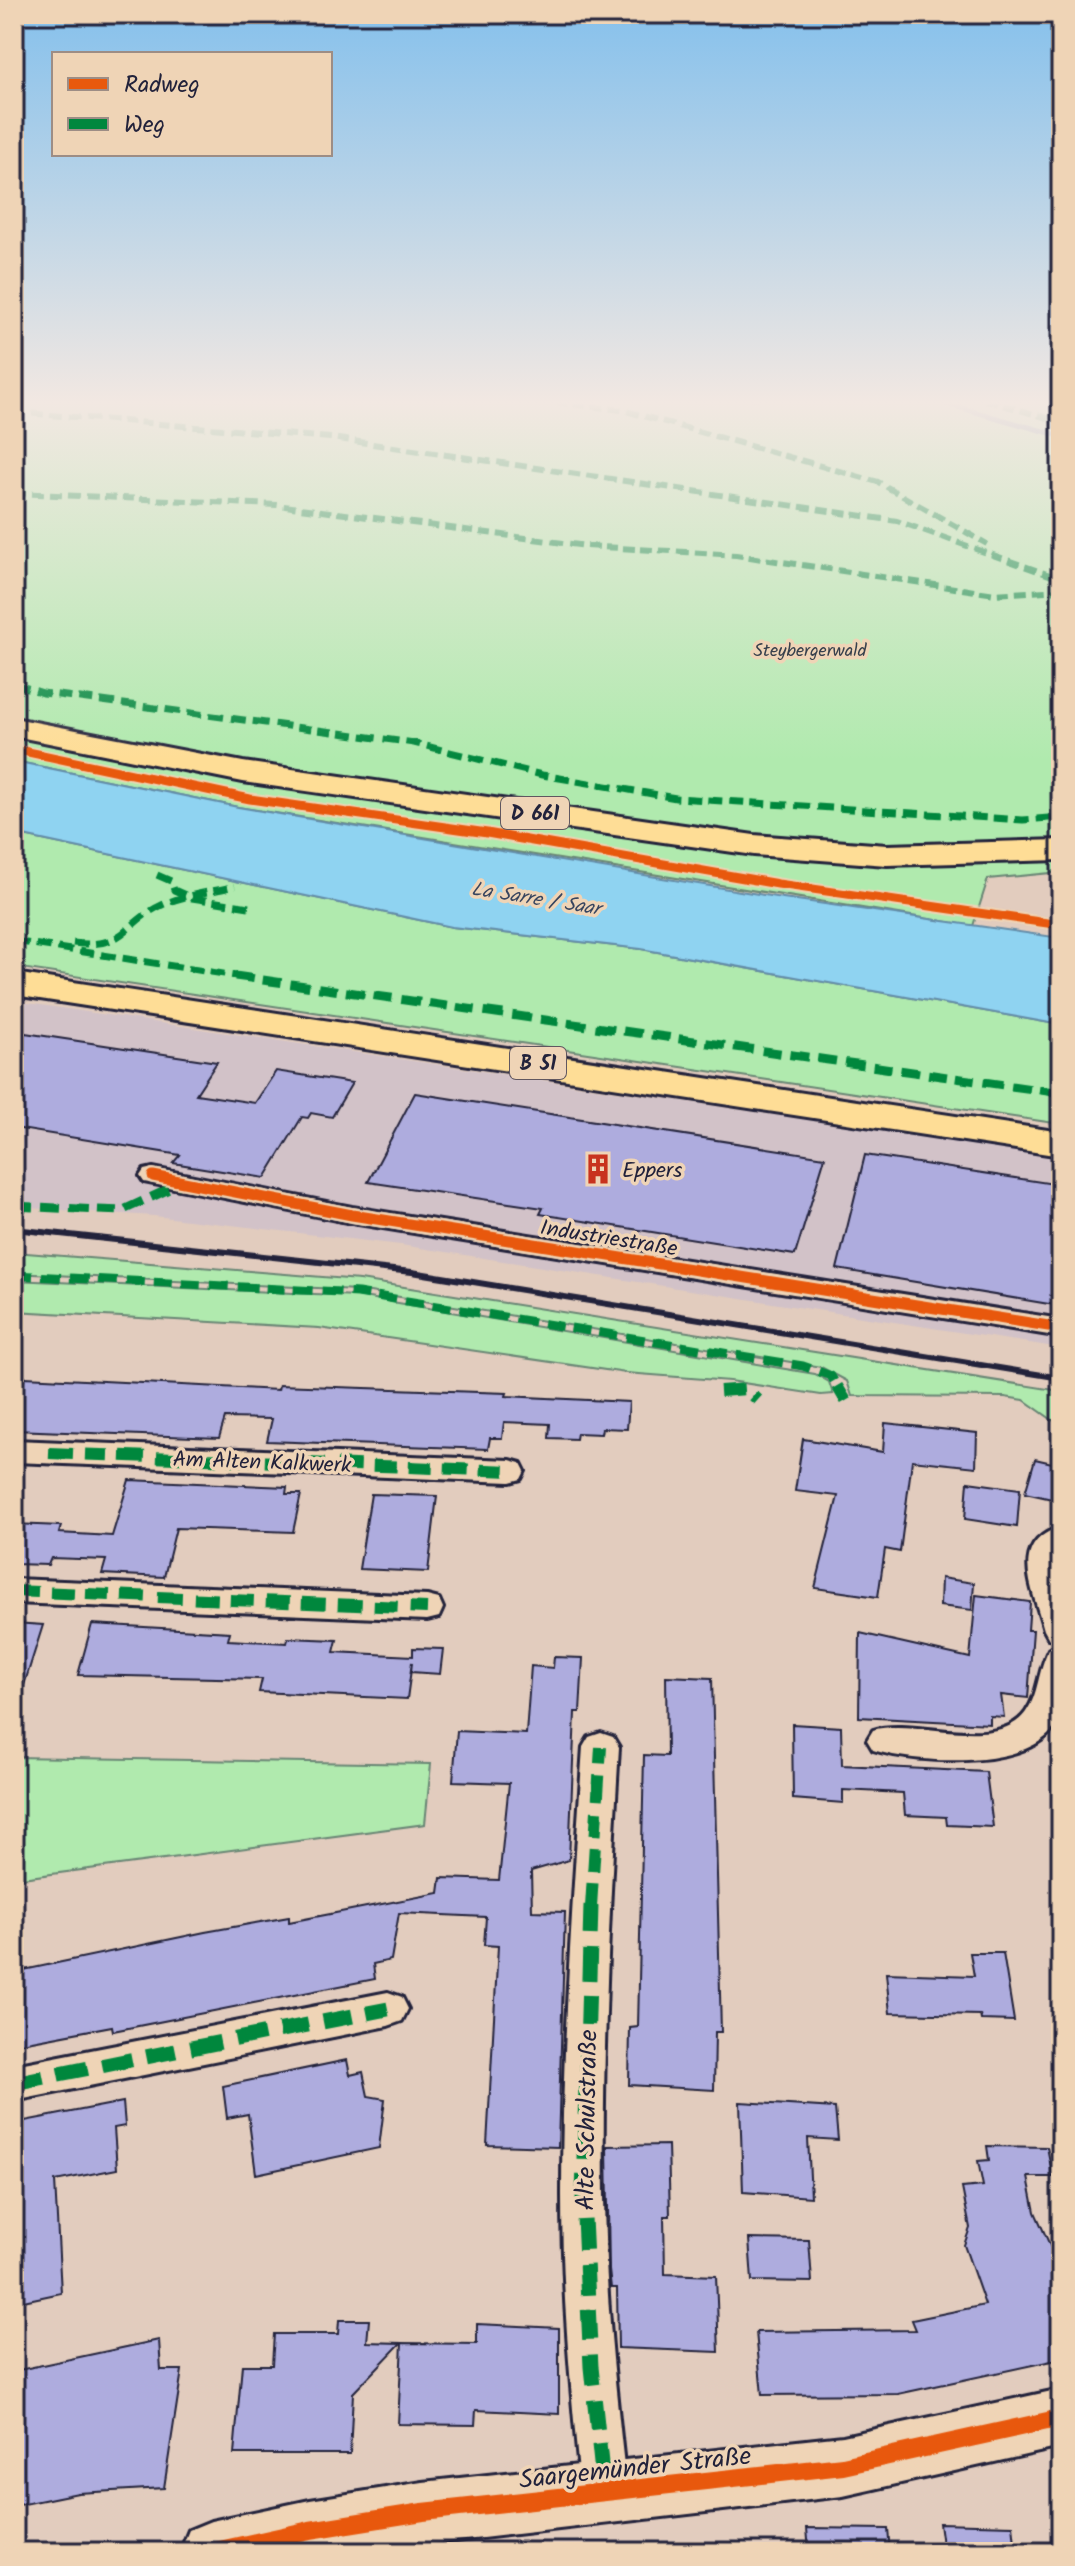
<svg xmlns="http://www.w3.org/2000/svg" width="1075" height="2566" font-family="Kalam,sans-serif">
	<rect width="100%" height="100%" fill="#e2ccbe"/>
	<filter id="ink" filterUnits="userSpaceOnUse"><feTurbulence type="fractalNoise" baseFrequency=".0125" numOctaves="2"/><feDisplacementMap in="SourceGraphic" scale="16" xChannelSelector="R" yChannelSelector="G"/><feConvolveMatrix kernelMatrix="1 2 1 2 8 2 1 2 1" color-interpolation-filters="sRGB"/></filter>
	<g filter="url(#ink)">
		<polygon fill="#d2c2c8" points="14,1001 1061,1158 1061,1348 401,1245 154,1216 14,1207"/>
		<g fill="#b0eaae" stroke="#698674" stroke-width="2">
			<polygon points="14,400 1061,400 1061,872 988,879 973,926 238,807 14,761"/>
			<polygon points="14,834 452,927 641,949 1061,1025 1061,1124 14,967"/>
			<polygon points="14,1252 360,1280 1061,1391 1061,1426 1024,1400 1005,1397 852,1396 847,1381 821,1367 358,1290 14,1273"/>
			<polygon points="14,1280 357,1296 815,1374 829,1382 833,1394 821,1395 730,1381 626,1373 319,1328 14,1311"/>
			<polygon points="14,1757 431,1764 425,1824 14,1879"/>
		</g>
		<polygon fill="#8fd3f1" stroke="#638ca8" stroke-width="2" points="14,761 238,807 776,897 1061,938 1061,1025 641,949 452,927 14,834"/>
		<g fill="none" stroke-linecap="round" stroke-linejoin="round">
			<polyline stroke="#638ca8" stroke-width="5" points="933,400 1061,436"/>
		</g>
		<g fill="#aeacde" stroke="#22223b" stroke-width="2">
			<polygon points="25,1033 217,1062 196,1094 255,1103 276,1071 352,1083 332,1117 311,1113 308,1118 302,1117 265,1178 173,1163 180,1155 14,1128 14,1046"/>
			<polygon points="415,1093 825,1157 795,1255 540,1214 543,1208 368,1182"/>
			<polygon points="865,1155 1061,1185 1061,1306 837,1269"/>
			<polygon points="25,1377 278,1390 279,1385 507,1393 506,1396 629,1402 627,1429 602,1428 601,1434 577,1433 576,1439 549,1438 550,1424 504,1422 502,1438 490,1438 488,1449 267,1441 272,1419 225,1418 219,1438 14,1430 14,1406"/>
			<polygon points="885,1423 977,1433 976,1467 912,1460 900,1552 885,1549 878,1597 815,1588 838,1496 795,1491 803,1439 883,1452"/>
			<polygon points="1035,1459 1061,1465 1061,1501 1025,1493"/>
			<polygon points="129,1480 287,1487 286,1494 301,1494 293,1532 176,1528 164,1577 102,1574 106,1560 51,1558 48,1565 14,1564 14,1524 61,1526 59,1533 112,1536"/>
			<polygon points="968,1482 1020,1489 1017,1527 965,1519"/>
			<polygon points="371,1494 437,1496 428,1572 359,1569"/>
			<polygon points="941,1578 974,1583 972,1610 940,1606"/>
			<polygon points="976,1595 1030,1602 1028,1630 1033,1630 1028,1698 1001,1695 1004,1717 990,1716 990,1724 859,1717 860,1633 970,1658"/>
			<polygon points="14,1623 43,1625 19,1701 14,1700"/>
			<polygon points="92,1624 230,1632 228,1640 287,1643 288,1638 337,1640 334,1652 413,1656 413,1648 443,1649 440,1674 411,1672 412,1662 407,1699 259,1692 262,1679 78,1675"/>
			<polygon points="554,1657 583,1658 580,1712 575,1712 569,1860 531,1871 532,1911 565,1912 558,2147 487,2145 498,1946 484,1945 486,1917 399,1913 391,1960 373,1964 375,1979 113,2031 112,2026 16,2044 14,1972 205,1932 289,1917 289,1922 439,1893 441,1878 499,1880 509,1783 453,1781 457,1731 526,1734 531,1666 553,1668"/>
			<polygon points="666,1676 712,1678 721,2032 715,2032 714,2090 629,2085 630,2028 638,2027 644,1755 667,1756"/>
			<polygon points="792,1724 841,1727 842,1765 986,1772 993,1827 947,1825 946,1817 905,1815 903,1793 843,1790 843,1803 793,1799"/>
			<polygon points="970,1953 1003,1953 1014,2021 981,2020 980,2015 890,2013 886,1973 974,1976"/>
			<polygon points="347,2060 350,2075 363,2072 368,2096 385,2099 379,2148 256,2174 248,2114 227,2118 223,2086"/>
			<polygon points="123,2102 125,2126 114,2128 117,2169 55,2181 61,2293 14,2303 14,2123"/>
			<polygon points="740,2102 835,2108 838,2140 808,2138 811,2197 743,2192"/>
			<polygon points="668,2145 670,2216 664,2216 665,2274 716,2276 719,2352 618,2348 617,2288 611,2288 609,2270 607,2146"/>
			<polygon points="987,2146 1047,2147 1053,2177 1028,2177 1035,2212 1061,2270 1061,2359 898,2394 762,2395 756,2332 916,2330 912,2320 985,2305 964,2245 970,2228 962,2188 983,2186 978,2161 989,2160"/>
			<polygon points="749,2239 809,2240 812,2282 752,2281"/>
			<polygon points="339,2320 369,2320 367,2342 401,2343 353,2393 350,2454 234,2454 242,2365 272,2365 274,2334 338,2334"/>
			<polygon points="477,2324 559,2328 559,2414 476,2410 475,2425 398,2424 402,2343 477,2344"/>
			<polygon points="159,2340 161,2370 182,2370 164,2488 78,2493 14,2506 14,2371"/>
			<polygon points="939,2523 1013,2525 1016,2552 943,2552"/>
			<polygon points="807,2528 888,2529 890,2552 809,2552"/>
		</g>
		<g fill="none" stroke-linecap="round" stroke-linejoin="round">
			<g stroke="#22223b" stroke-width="6">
				<g id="minor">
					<polygon points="153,1168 352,1207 1061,1319 1061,1337 352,1223 144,1182 140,1176 144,1170"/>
					<polygon points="14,1440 510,1460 521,1463 525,1471 521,1479 510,1482 14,1462"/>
					<path d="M1061,1527V1642L1049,1639L1044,1630C1035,1593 1006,1543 1061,1527Z"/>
					<polygon points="14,1579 427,1596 439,1599 443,1608 439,1617 427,1620 14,1603"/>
					<path d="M1061,1645C1061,1666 1066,1694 1061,1714C1044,1773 917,1764 873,1750L867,1740L873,1730C914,1717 997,1753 1026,1712C1039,1694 1038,1669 1049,1649Z"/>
					<path d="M601,1733L613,1737L619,1747C610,1896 602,2046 604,2196C605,2295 616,2394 627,2492L620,2508L604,2515L588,2508L581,2492C571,2394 562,2294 562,2195C562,2046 573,1896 583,1747L589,1737Z"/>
					<polygon points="388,1992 402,1997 408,2009 402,2021 388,2026 14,2101 14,2065"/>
				</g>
			</g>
			<g stroke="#22223b" stroke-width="6">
				<polygon id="tertiary" points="1061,2389 1061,2447 843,2496 362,2552 180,2552 189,2530 211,2521 310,2500 423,2482 843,2436"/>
			</g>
			<g stroke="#22223b" stroke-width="6">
				<g id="primary">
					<polygon points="14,718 243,762 754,835 887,845 1061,840 1061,860 887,865 754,855 243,782 14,736"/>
					<polygon points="14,973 1061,1132 1061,1156 14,995"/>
				</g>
			</g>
			<use href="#minor" fill="#efd4b6" fill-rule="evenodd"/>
			<use href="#tertiary" fill="#efd4b6" fill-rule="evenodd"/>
			<use href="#primary" fill="#fedd96" fill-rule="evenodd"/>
			<polyline stroke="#22223b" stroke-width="6" points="14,1229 412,1272 1061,1378"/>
			<g stroke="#00873e" stroke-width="6" stroke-dasharray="12 6" stroke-linecap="butt">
				<polyline points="538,400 622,410 878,482 987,544"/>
				<polyline points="986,400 1061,422"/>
				<polyline points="14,412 332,438 897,521 1061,579"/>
				<polyline points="14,493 277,505 586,546 736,555 995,594 1061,590"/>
			</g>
			<g stroke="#00873e" stroke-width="7" stroke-dasharray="15 7" stroke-linecap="butt">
				<polyline points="14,684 43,693 414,743 542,775 676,798 1023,820 1061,817"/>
				<polyline points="157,875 171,881 174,890 192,898 249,907"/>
				<polyline points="14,941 249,978"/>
				<path d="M73,943C127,949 123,923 162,905C183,895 212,892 235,886"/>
			</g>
			<g stroke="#00873e" stroke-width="9" stroke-dasharray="19 9" stroke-linecap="butt">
				<polyline points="235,976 1061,1093"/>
				<polyline points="14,1206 121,1211 180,1184"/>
				<polyline points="14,1275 358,1293 803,1366 831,1376 838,1388"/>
			</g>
			<g stroke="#00873e" stroke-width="12" stroke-dasharray="24 12" stroke-linecap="butt">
				<polyline points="837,1386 846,1401"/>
				<polyline points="720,1391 746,1389 758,1400"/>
				<polyline points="49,1453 510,1471"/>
				<polyline points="14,1591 427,1608"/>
				<polyline points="591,1907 601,1747"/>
			</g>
			<g stroke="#00873e" stroke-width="15" stroke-dasharray="30 15" stroke-linecap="butt">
				<polyline points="591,1905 583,2196 591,2367 604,2492"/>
				<polyline points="14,2083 388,2009"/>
			</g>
			<g stroke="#efd4b6" stroke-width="13">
				<polyline id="cycleway-far2" points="14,749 250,799 487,833 778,884 1061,925"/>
			</g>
			<g stroke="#efd4b6" stroke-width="16">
				<polyline id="cycleway-far1" points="153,1176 352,1215 1061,1328"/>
			</g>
			<g stroke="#efd4b6" stroke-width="23">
				<polyline id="cycleway" points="211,2552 310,2530 423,2512 843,2466 1061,2418"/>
			</g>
			<use href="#cycleway-far2" stroke="#e8590c" stroke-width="9"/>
			<use href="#cycleway-far1" stroke="#e8590c" stroke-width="11"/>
			<use href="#cycleway" stroke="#e8590c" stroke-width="18"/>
		</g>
	</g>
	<linearGradient id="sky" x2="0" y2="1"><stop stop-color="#84c0ec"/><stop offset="0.53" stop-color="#f2e8e2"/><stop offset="1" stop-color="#f2e8e2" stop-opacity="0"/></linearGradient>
	<rect width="1075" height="760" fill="url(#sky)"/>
	<defs>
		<g id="building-bare" transform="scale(2.4)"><path d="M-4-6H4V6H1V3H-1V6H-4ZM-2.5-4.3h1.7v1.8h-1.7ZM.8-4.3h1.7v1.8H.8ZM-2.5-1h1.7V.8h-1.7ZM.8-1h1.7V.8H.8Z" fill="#c8321e" stroke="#efd4b6" stroke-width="2.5" paint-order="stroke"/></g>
	</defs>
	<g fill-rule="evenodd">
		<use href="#building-bare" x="598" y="1169"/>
	</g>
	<g text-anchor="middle" stroke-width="7" stroke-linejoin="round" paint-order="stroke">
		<g font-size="18" fill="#37404c" stroke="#efd4b6">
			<text x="810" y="656">Steybergerwald</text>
		</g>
		<g fill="#efd4b6" stroke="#605760" stroke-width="2">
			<rect x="501" y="797" width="68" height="32" rx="6"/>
			<rect x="510" y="1047" width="56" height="32" rx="6"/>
		</g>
		<g font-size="20" font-weight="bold" fill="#22223b">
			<text x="535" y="820">D 661</text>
			<text x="538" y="1070">B 51</text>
		</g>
		<g font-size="20" font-style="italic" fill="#38455f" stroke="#efd4b6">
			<text transform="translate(536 898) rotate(9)" y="7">La Sarre / Saar</text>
		</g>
		<g font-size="22" fill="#22223b" stroke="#efd4b6" text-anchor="start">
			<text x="622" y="1177">Eppers</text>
		</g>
		<g font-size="22" fill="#22223b" stroke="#efd4b6">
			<text transform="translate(609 1237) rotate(9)" y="8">Industriestraße</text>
			<text transform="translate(262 1461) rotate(2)" y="8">Am Alten Kalkwerk</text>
		</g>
		<g font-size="26" fill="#22223b" stroke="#efd4b6">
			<text transform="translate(586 2120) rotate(-89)" y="9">Alte Schulstraße</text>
			<text transform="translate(635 2467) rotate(-6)" y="9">Saargemünder Straße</text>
		</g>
	</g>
	<rect width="1075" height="2566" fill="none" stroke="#efd4b6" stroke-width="48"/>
	<rect x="24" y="24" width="1027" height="2518" fill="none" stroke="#22223b" stroke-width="3" filter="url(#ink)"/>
	<rect x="52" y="52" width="280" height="104" fill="#efd4b6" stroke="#9d8d85" stroke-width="2"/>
	<rect x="68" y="78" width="40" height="12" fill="#e8590c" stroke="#9d8d85" stroke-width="2"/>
	<text x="124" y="92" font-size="24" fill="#22223b">Radweg</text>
	<rect x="68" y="118" width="40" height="12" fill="#00873e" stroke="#9d8d85" stroke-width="2"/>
	<text x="124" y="132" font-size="24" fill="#22223b">Weg</text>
</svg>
